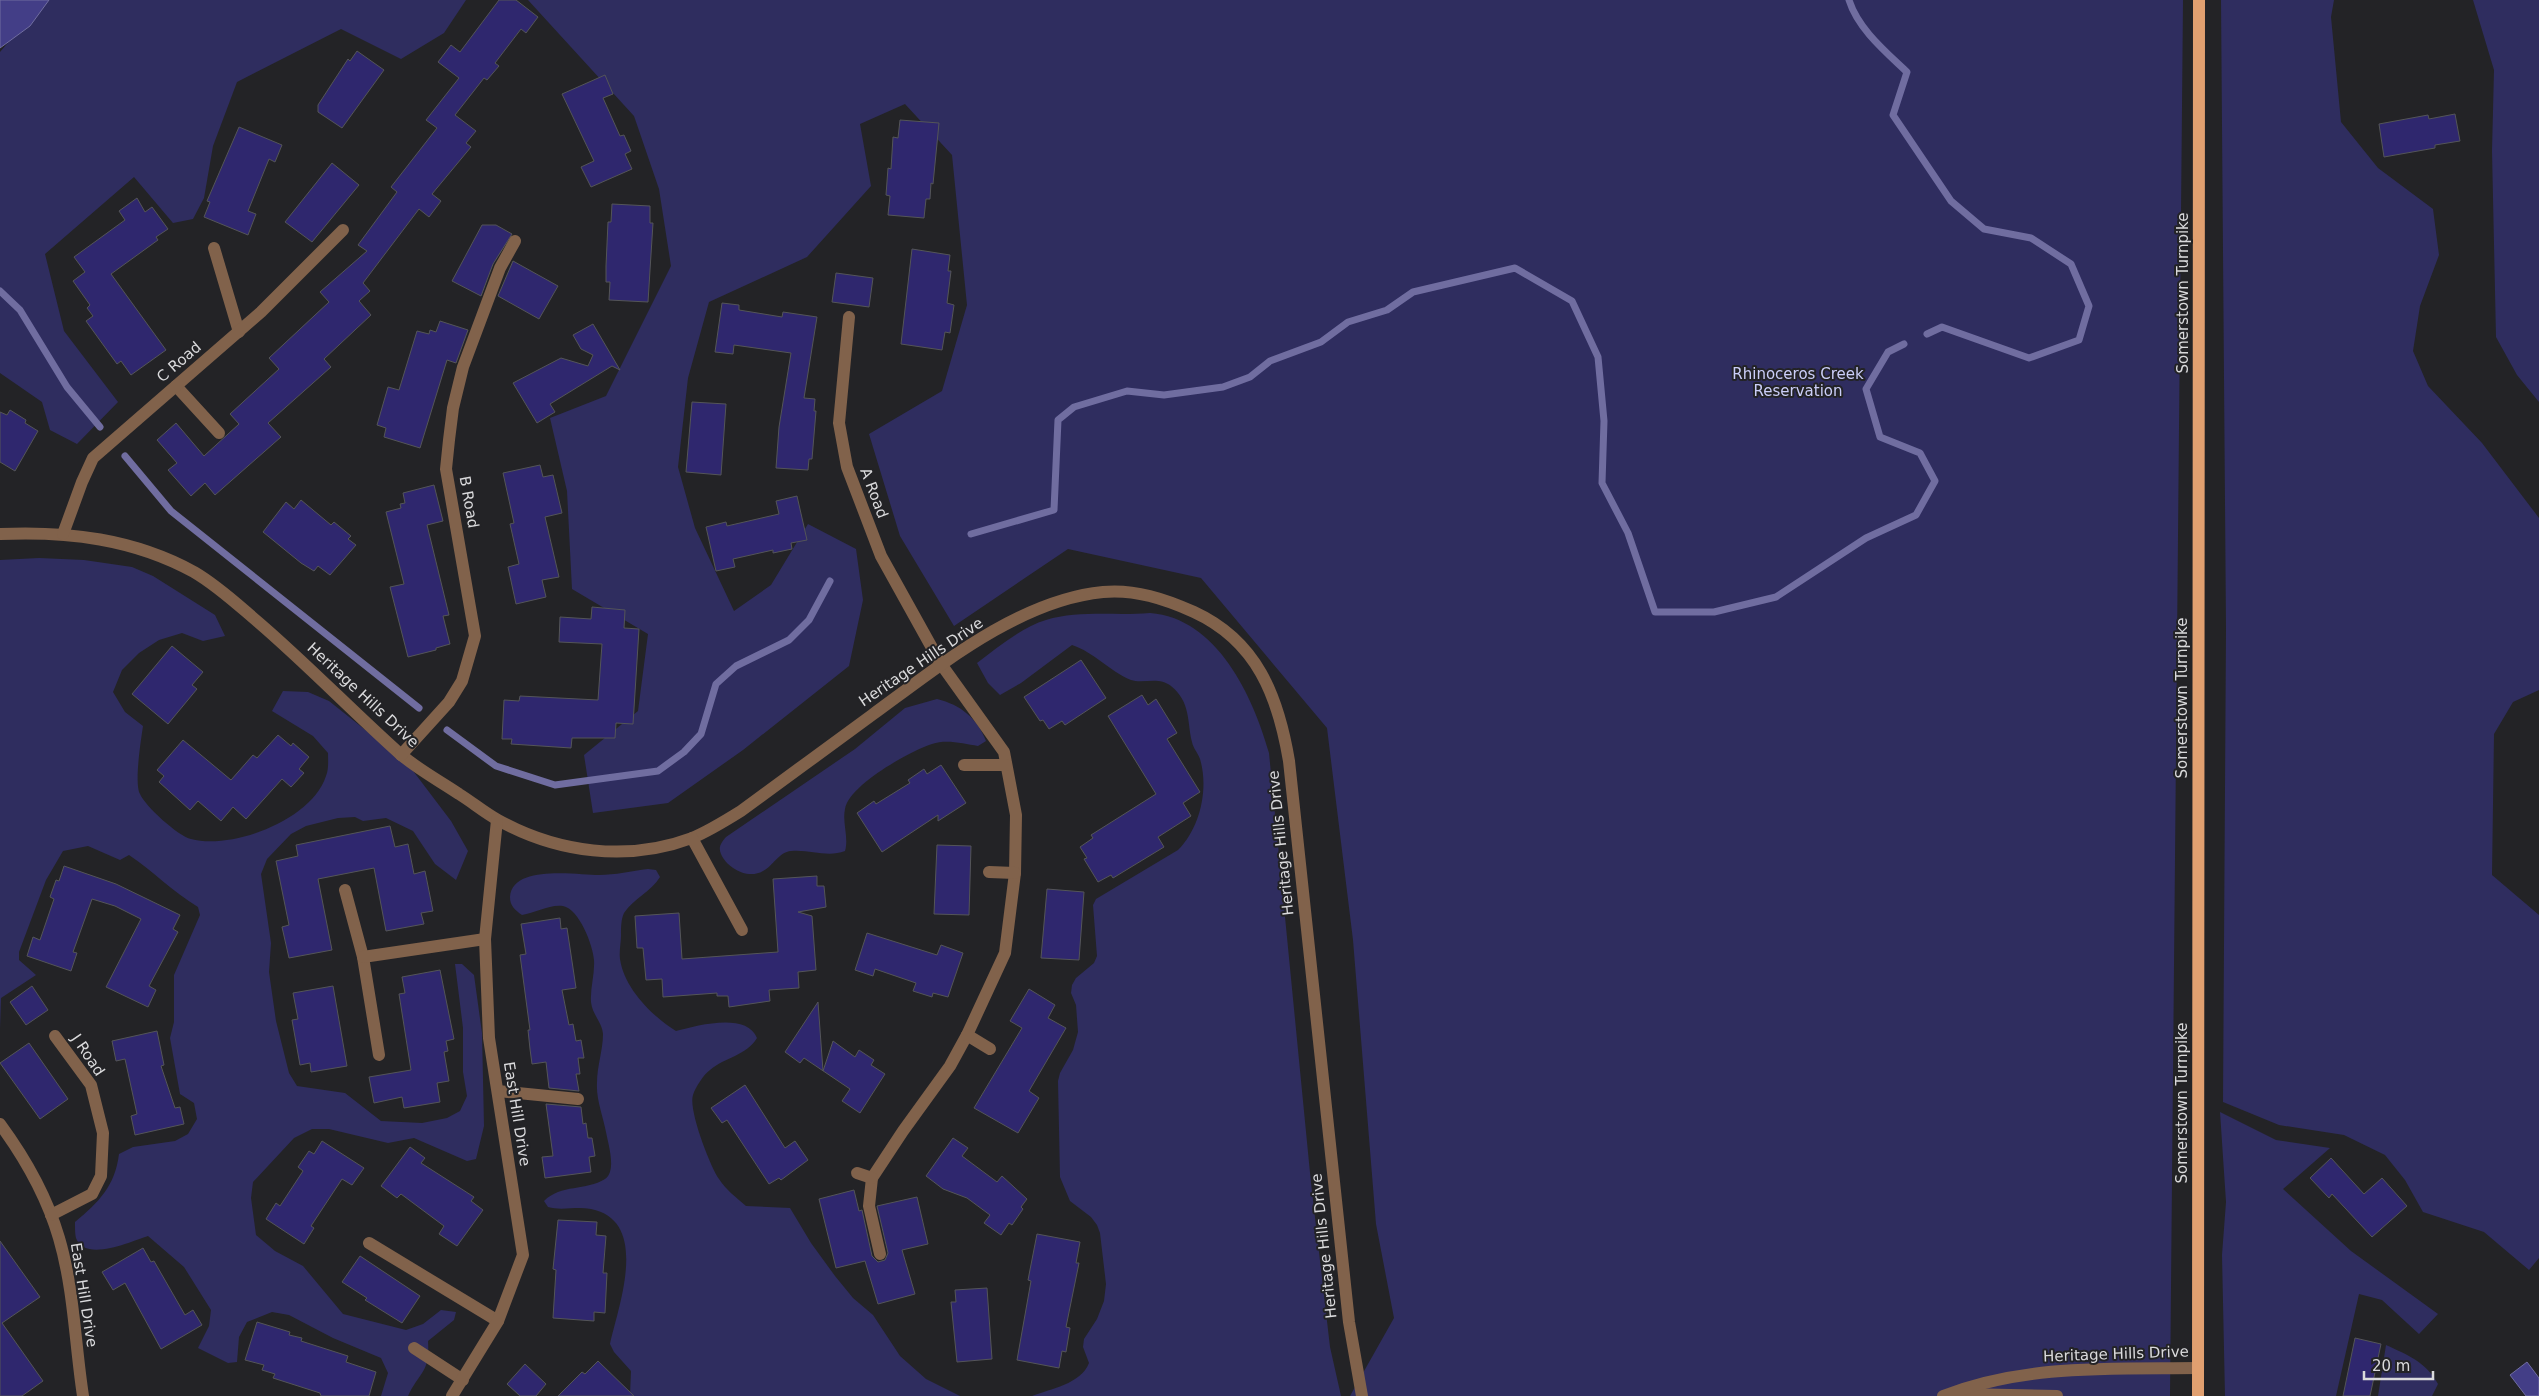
<svg xmlns="http://www.w3.org/2000/svg" width="2539" height="1396" font-family="'DejaVu Sans',sans-serif">
	<rect width="100%" height="100%" fill="#232326"/>
	<g fill="#2f2d5f">
		<polygon points="44,0 466,0 444,33 401,59 341,29 237,82 213,146 204,198 193,219 173,223 134,177 45,254 64,331 118,402 77,444 50,430 42,402 0,373 0,52"/>
		<polygon points="528,0 2183,0 2170,1396 1350,1396 1394,1318 1376,1224 1353,940 1327,728 1201,578 1068,549 954,626 900,536 869,434 942,391 967,305 952,155 905,104 860,124 871,186 807,257 709,302 688,378 678,467 695,528 734,611 771,585 808,524 856,549 863,600 849,666 743,750 668,803 593,813 584,755 638,711 648,634 572,589 567,491 550,418 606,396 671,266 659,189 634,116"/>
		<polygon points="2221,0 2334,0 2331,17 2341,122 2378,168 2433,209 2439,255 2420,306 2413,351 2428,386 2482,443 2539,518 2539,690 2513,702 2494,734 2492,875 2539,915 2539,1258 2529,1270 2484,1232 2423,1212 2405,1180 2385,1155 2344,1135 2279,1125 2223,1102 2226,629"/>
		<polygon points="2473,0 2539,0 2539,402 2517,375 2496,337 2492,151 2494,70"/>
		<path d="M39,558L84,560L132,567L153,576L215,615L225,636L203,641L182,633L159,640L139,653L122,670L113,692L125,712L143,726C141,740 134,783 140,794C145,806 178,836 191,839C232,850 312,820 326,776C329,769 328,760 328,753L313,736L272,711L283,691L308,692L329,701L383,744L401,755L451,821L468,851L456,880L435,864L413,831L386,818L363,821L355,817L338,818L306,826L291,834L267,859L261,874L271,943L269,972L276,1021L289,1073L297,1086L345,1093L381,1121L422,1123L447,1118L460,1111L467,1096L463,1072V1028L455,964H462L474,975L482,1033L484,1126L476,1159L467,1161L414,1138L388,1143L329,1129H312L294,1138L253,1182L251,1198L256,1235L275,1251L303,1266L343,1314L406,1330L423,1324L441,1310L456,1312L454,1320L428,1341C430,1373 420,1371 408,1396H381L388,1373L381,1358L333,1338L289,1315L272,1312L247,1322L239,1337L237,1362L228,1363L198,1348L209,1326L211,1310L184,1267L148,1236C132,1241 85,1263 76,1238C75,1234 75,1227 75,1222C99,1202 115,1186 119,1154L133,1147L175,1141L188,1134L197,1119L194,1103L180,1094L170,1038L174,1022V975L200,915L198,907C173,892 153,871 129,855L120,860L88,846L63,851L46,880L19,952V960L36,975L1,998L0,1029V560Z"/>
		<path d="M1150,613C1217,618 1253,696 1269,753L1311,1183L1330,1347L1341,1396H1032C1050,1389 1081,1384 1089,1363L1083,1347L1084,1339L1097,1319L1104,1301L1106,1284L1100,1233L1097,1225L1091,1217L1070,1201L1060,1177L1058,1081L1060,1073L1073,1050L1078,1032L1076,1005L1071,993L1072,985L1076,978L1094,963L1097,956L1093,905L1096,899L1178,850C1200,828 1209,789 1200,759C1198,753 1193,748 1192,742C1187,722 1191,702 1171,686C1159,676 1143,684 1131,680C1109,671 1094,652 1072,645L1021,683L1000,695L988,683L977,663C997,648 1022,627 1046,620C1079,610 1116,616 1150,613Z"/>
		<path d="M937,699C961,705 977,718 986,741L978,746C964,744 947,739 932,744C910,751 849,785 845,809C842,823 849,837 845,851C827,858 810,849 791,851C779,852 773,866 763,871C748,880 727,868 721,854C718,847 721,843 726,837L855,749L905,708Z"/>
		<path d="M648,869L656,870L660,877C651,892 634,898 624,913C621,919 621,928 621,935C621,943 619,951 620,959C624,988 652,1016 676,1031C698,1025 747,1012 757,1038C746,1056 725,1057 710,1070C704,1074 695,1088 693,1095C688,1109 710,1166 719,1179C726,1190 737,1198 746,1206L790,1208L811,1243L835,1276L853,1298L873,1315L900,1356L926,1379L960,1396H630L631,1371L614,1352L610,1344C618,1307 651,1221 591,1209C576,1206 562,1211 548,1207L544,1201C561,1184 586,1191 605,1179C617,1171 608,1143 606,1132C603,1116 596,1099 597,1083C597,1066 603,1050 603,1034C602,1022 592,1014 591,1002C590,988 595,974 594,960C593,945 579,909 563,906C550,904 535,913 522,915C515,910 510,906 510,897C512,864 578,875 599,875C615,875 632,871 648,869Z"/>
		<polygon points="2220,1112 2276,1140 2330,1148 2283,1189 2351,1251 2438,1314 2419,1334 2382,1300 2359,1294 2336,1396 2225,1396 2222,1255 2226,1202"/>
		<path d="M2386,1345C2408,1355 2426,1362 2438,1384L2432,1396H2378Z"/>
	</g>
	<g fill="#433e87" stroke="#706da0">
		<polygon points="0,0 49,0 30,26 0,48"/>
		<polygon points="2527,1362 2539,1378 2539,1396 2526,1396 2510,1375"/>
	</g>
	<g fill="none" stroke-linecap="round" stroke-linejoin="round">
		<g stroke="#706da0" stroke-width="7">
			<path d="M1849,0C1858,29 1886,52 1907,72L1893,115L1951,201L1984,229L2031,238L2071,264L2089,306L2079,340L2029,358L1942,327L1927,334"/>
			<polyline points="0,291 20,310 67,387 100,427"/>
			<polyline points="125,456 171,511 419,708"/>
			<polyline points="971,534 1054,510 1058,420 1074,407 1127,391 1164,395 1223,387 1250,377 1270,361 1321,342 1348,322 1387,310 1413,292 1515,268 1572,301 1598,357 1604,421 1602,483 1628,533 1655,612 1714,612 1776,597 1866,538 1916,515 1935,481 1920,453 1880,437 1866,389 1888,352 1904,344"/>
			<polyline points="447,730 496,766 555,785 658,771 684,752 701,734 716,684 736,666 789,640 809,620 830,581"/>
		</g>
	</g>
	<g fill="#2f276e" stroke="#545558">
		<polygon points="499,0 516,0 538,17 526,33 521,29 495,63 499,66 487,80 484,78 455,115 476,131 466,143 471,147 432,194 441,201 429,217 419,209 363,283 370,291 359,301 371,315 324,359 331,367 268,423 281,437 215,495 205,483 191,496 168,470 177,463 157,440 176,423 204,456 239,424 230,414 279,369 269,358 329,302 320,292 367,251 358,245 397,192 391,187 437,128 426,120 459,78 438,62 451,45 460,52"/>
		<polygon points="357,51 384,70 342,128 318,112 318,105 348,59 350,61"/>
		<polygon points="605,75 613,94 603,98 620,136 624,135 631,151 625,154 632,169 591,187 581,167 594,161 562,94"/>
		<polygon points="2455,114 2460,141 2435,145 2435,148 2384,157 2379,124 2428,115 2429,119"/>
		<polygon points="900,120 939,123 933,184 931,183 930,199 926,199 924,218 888,215 890,196 886,195 888,168 891,169 893,137 898,138"/>
		<polygon points="239,127 282,145 275,162 269,159 248,211 256,214 248,235 204,217 210,202 207,201"/>
		<polygon points="332,163 359,185 312,242 285,222"/>
		<polygon points="137,198 145,212 152,207 168,229 156,237 158,240 111,274 166,350 131,375 121,361 117,364 86,321 93,316 87,308 90,305 73,281 85,272 74,257 125,220 119,211"/>
		<polygon points="612,204 650,206 650,223 653,223 648,302 609,300 610,282 606,282 606,266 608,222 611,222"/>
		<polygon points="482,225 496,225 512,234 493,264 481,296 452,281"/>
		<polygon points="912,249 950,255 948,271 951,271 947,303 954,305 950,333 945,332 942,350 901,344"/>
		<polygon points="513,261 558,286 539,319 498,296"/>
		<polygon points="836,273 873,278 869,307 832,302"/>
		<polygon points="722,303 739,305 739,310 782,317 783,312 817,317 804,398 815,399 814,411 816,411 812,459 809,459 808,470 776,468 779,427 791,353 734,345 733,354 715,352"/>
		<polygon points="440,321 468,330 456,363 447,360 420,448 384,437 386,428 377,425 388,387 399,390 417,331 429,334 430,330 436,332"/>
		<polygon points="593,324 620,370 612,366 550,404 555,412 537,423 513,383 561,358 588,366 593,355 581,349 573,335"/>
		<polygon points="692,402 726,404 721,475 686,472"/>
		<polygon points="10,410 26,420 25,423 38,431 15,471 0,462 0,412 7,415"/>
		<polygon points="540,465 543,477 553,475 562,513 545,517 559,577 542,580 546,597 516,604 508,567 519,564 510,524 514,523 503,473"/>
		<polygon points="434,485 443,521 427,525 449,615 443,616 450,644 436,648 436,650 408,657 390,587 404,584 386,512 401,508 400,504 405,503 403,493"/>
		<polygon points="797,496 807,540 791,543 792,549 773,553 773,550 733,559 735,567 716,571 706,527 726,522 727,526 779,514 776,501"/>
		<polygon points="301,500 331,525 334,522 351,536 348,539 356,545 330,575 318,566 314,571 301,563 263,532 286,502 294,509"/>
		<polygon points="592,607 625,610 624,628 639,629 633,724 616,723 615,738 572,738 571,748 511,744 512,739 502,739 504,700 519,701 520,696 598,700 602,644 559,642 560,617 591,619"/>
		<polygon points="172,646 203,672 192,685 197,689 168,724 132,694"/>
		<polygon points="1081,660 1106,698 1065,725 1062,721 1049,729 1043,720 1040,721 1024,697"/>
		<polygon points="1142,695 1148,705 1156,699 1177,733 1167,739 1200,792 1183,803 1191,816 1158,837 1164,847 1113,878 1111,875 1098,882 1084,859 1087,858 1080,847 1093,838 1091,835 1156,794 1108,716"/>
		<polygon points="278,735 291,746 293,743 309,757 299,769 304,773 291,787 282,779 246,819 233,807 221,821 198,801 190,810 159,782 164,776 157,770 183,740 231,780 253,755 257,758"/>
		<polygon points="941,765 966,803 938,821 938,815 882,852 857,813 874,801 876,804 910,783 908,780 924,769 927,774"/>
		<polygon points="390,826 395,847 408,844 414,874 425,871 433,911 421,913 424,924 386,931 374,868 318,879 332,950 289,958 282,927 289,925 276,861 298,856 296,845"/>
		<polygon points="937,845 971,846 969,915 934,914"/>
		<polygon points="64,866 116,884 180,915 173,929 178,932 149,986 156,990 148,1007 106,987 141,919 115,906 92,899 73,952 77,953 71,971 27,956 33,937 40,940 54,899 50,897 56,880 59,881"/>
		<polygon points="817,876 817,886 824,886 826,907 798,912 812,916 816,970 798,972 799,988 769,990 770,1001 729,1007 728,996 717,996 717,993 663,997 662,979 646,980 643,948 637,948 635,916 679,913 682,959 778,952 773,879"/>
		<polygon points="1047,889 1084,892 1079,960 1041,958"/>
		<polygon points="560,918 561,929 567,928 576,988 562,990 569,1025 573,1024 576,1041 581,1040 584,1058 578,1058 580,1074 576,1074 579,1091 549,1088 546,1062 532,1064 530,1049 528,1030 530,1030 520,955 526,954 521,924"/>
		<polygon points="867,933 937,955 941,945 963,953 948,997 933,993 932,997 913,991 916,983 875,969 873,976 855,970"/>
		<polygon points="440,970 454,1039 446,1041 448,1051 444,1052 449,1081 437,1083 440,1102 404,1108 402,1097 374,1103 369,1077 411,1070 399,994 405,993 402,977"/>
		<polygon points="32,986 48,1010 26,1025 10,1002"/>
		<polygon points="333,986 347,1066 311,1072 310,1063 300,1065 292,1020 298,1019 293,993"/>
		<polygon points="1029,989 1055,1005 1048,1018 1066,1028 1029,1091 1039,1098 1018,1133 974,1108 1022,1028 1010,1021"/>
		<polygon points="818,1002 823,1071 833,1041 855,1057 859,1050 874,1060 871,1065 885,1074 860,1113 842,1101 850,1089 804,1058 800,1063 785,1052"/>
		<polygon points="157,1031 164,1065 161,1066 175,1108 180,1107 184,1124 135,1135 131,1116 137,1114 125,1059 116,1061 112,1041"/>
		<polygon points="29,1043 68,1099 40,1119 0,1063"/>
		<polygon points="745,1085 785,1148 795,1141 808,1160 781,1180 779,1178 769,1184 727,1120 722,1123 711,1108"/>
		<polygon points="546,1104 581,1107 583,1124 586,1123 588,1138 592,1138 595,1156 589,1157 591,1172 545,1178 542,1157 553,1156"/>
		<polygon points="953,1138 968,1148 962,1156 997,1182 1002,1176 1027,1199 1021,1207 1023,1209 1012,1225 1009,1223 1001,1235 984,1223 990,1215 967,1198 943,1189 926,1176"/>
		<polygon points="322,1141 364,1168 352,1185 342,1179 311,1226 314,1228 304,1244 266,1219 276,1203 280,1206 303,1171 298,1167 309,1151 314,1154"/>
		<polygon points="410,1147 425,1158 421,1163 474,1197 471,1201 483,1210 457,1246 439,1234 444,1226 401,1194 397,1198 381,1186"/>
		<polygon points="2331,1158 2364,1194 2382,1178 2407,1206 2372,1237 2332,1194 2329,1198 2310,1178"/>
		<polygon points="854,1190 859,1211 862,1210 872,1256 878,1262 885,1260 888,1253 877,1206 917,1197 928,1244 902,1250 915,1294 878,1304 865,1261 836,1268 819,1199"/>
		<polygon points="558,1220 597,1222 596,1235 606,1236 603,1273 607,1273 605,1313 594,1312 594,1321 553,1318 556,1270 553,1269"/>
		<polygon points="1037,1234 1080,1242 1076,1263 1079,1263 1066,1327 1070,1328 1066,1352 1062,1351 1059,1368 1017,1360 1031,1281 1028,1280"/>
		<polygon points="0,1241 40,1297 2,1323 43,1381 22,1396 0,1396"/>
		<polygon points="143,1248 151,1262 154,1261 185,1315 193,1310 202,1325 161,1349 125,1283 113,1290 102,1272"/>
		<polygon points="360,1256 420,1296 402,1323 365,1300 367,1298 342,1282"/>
		<polygon points="987,1288 992,1359 957,1362 951,1302 956,1302 955,1290"/>
		<polygon points="257,1322 290,1332 289,1335 302,1338 301,1341 348,1356 346,1362 376,1372 369,1396 321,1396 320,1393 273,1378 275,1374 262,1370 264,1365 245,1360"/>
		<polygon points="2355,1338 2381,1344 2370,1396 2343,1396"/>
		<polygon points="598,1361 634,1396 558,1396 582,1372 585,1374"/>
		<polygon points="525,1364 546,1384 536,1396 520,1396 507,1384"/>
	</g>
	<g fill="none" stroke-linecap="round" stroke-linejoin="round">
		<g stroke="#81624b" stroke-width="12">
			<polyline points="214,248 239,332"/>
			<polyline points="849,317 839,423 847,467 881,556 941,664 1004,752 1016,815 1015,873 1005,953 967,1035 950,1066 903,1131 872,1178 869,1206 880,1254"/>
			<polyline points="176,386 219,433"/>
			<path d="M0,534C68,531 134,539 194,572C218,586 238,605 258,622C307,664 351,710 399,753C417,769 440,781 459,794C472,802 485,813 498,820C557,853 628,862 692,838C709,831 725,821 741,811C785,779 828,747 872,715C938,667 1019,600 1103,592C1135,589 1165,599 1194,612C1257,641 1278,696 1289,761L1349,1322L1362,1396"/>
			<polyline points="63,534 82,482 93,458 261,312 343,230"/>
			<polyline points="401,755 449,702 462,681 475,636 446,469 449,440 453,408 463,367 500,268 515,241"/>
			<polyline points="964,765 1006,765"/>
			<polyline points="692,838 742,930"/>
			<polyline points="989,872 1015,873"/>
			<polyline points="345,890 363,957 379,1055"/>
			<polyline points="363,957 485,939"/>
			<polyline points="967,1035 990,1049"/>
			<polyline points="498,1091 578,1099"/>
			<path d="M0,1124C25,1158 47,1197 59,1238C74,1289 75,1344 83,1396"/>
			<polyline points="857,1173 872,1178"/>
			<polyline points="51,1215 92,1194 101,1176 103,1133 91,1085 55,1036"/>
			<polyline points="369,1243 498,1321"/>
			<polyline points="414,1348 463,1380"/>
			<polyline points="1962,1394 2057,1396"/>
			<polyline points="452,1396 498,1321 523,1255 489,1038 485,939 497,820"/>
			<path d="M1943,1396C2025,1364 2112,1369 2198,1368"/>
		</g>
		<polyline stroke="#e1a070" stroke-width="12" points="2198,1396 2199,0"/>
	</g>
	<g text-anchor="middle" stroke-width="4" stroke-linejoin="round" paint-order="stroke">
		<g font-size="15" fill="#dadadc" stroke="#232326">
			<text transform="translate(2183 293) rotate(-90)" y="5">Somerstown Turnpike</text>
			<text transform="translate(179 362) rotate(-41)" y="5">C Road</text>
			<text transform="translate(874 493) rotate(69)" y="5">A Road</text>
			<text transform="translate(469 502) rotate(80)" y="5">B Road</text>
			<text transform="translate(921 662) rotate(-34)" y="5">Heritage Hills Drive</text>
			<text transform="translate(363 695) rotate(43)" y="5">Heritage Hills Drive</text>
			<text transform="translate(2182 698) rotate(-90)" y="5">Somerstown Turnpike</text>
			<text transform="translate(1281 843) rotate(-96)" y="5">Heritage Hills Drive</text>
			<text transform="translate(88 1055) rotate(56)" y="5">J Road</text>
			<text transform="translate(2182 1103) rotate(-90)" y="5">Somerstown Turnpike</text>
			<text transform="translate(517 1114) rotate(81)" y="5">East Hill Drive</text>
			<text transform="translate(1324 1246) rotate(-96)" y="5">Heritage Hills Drive</text>
			<text transform="translate(84 1295) rotate(81)" y="5">East Hill Drive</text>
			<text transform="translate(2116 1354) rotate(-2)" y="5">Heritage Hills Drive</text>
		</g>
		<g font-size="15" fill="#cbcef8" stroke="#232326">
			<text x="1798" y="379">Rhinoceros Creek<tspan x="1798" dy="17">Reservation</tspan></text>
		</g>
	</g>
	<path d="M2364 1371v8h69v-8" fill="none" stroke="#dadadc" stroke-width="2.5"/>
	<text x="2372" y="1371" font-size="15" fill="#dadadc" stroke="#232326" stroke-width="4" paint-order="stroke">20 m</text>
</svg>
